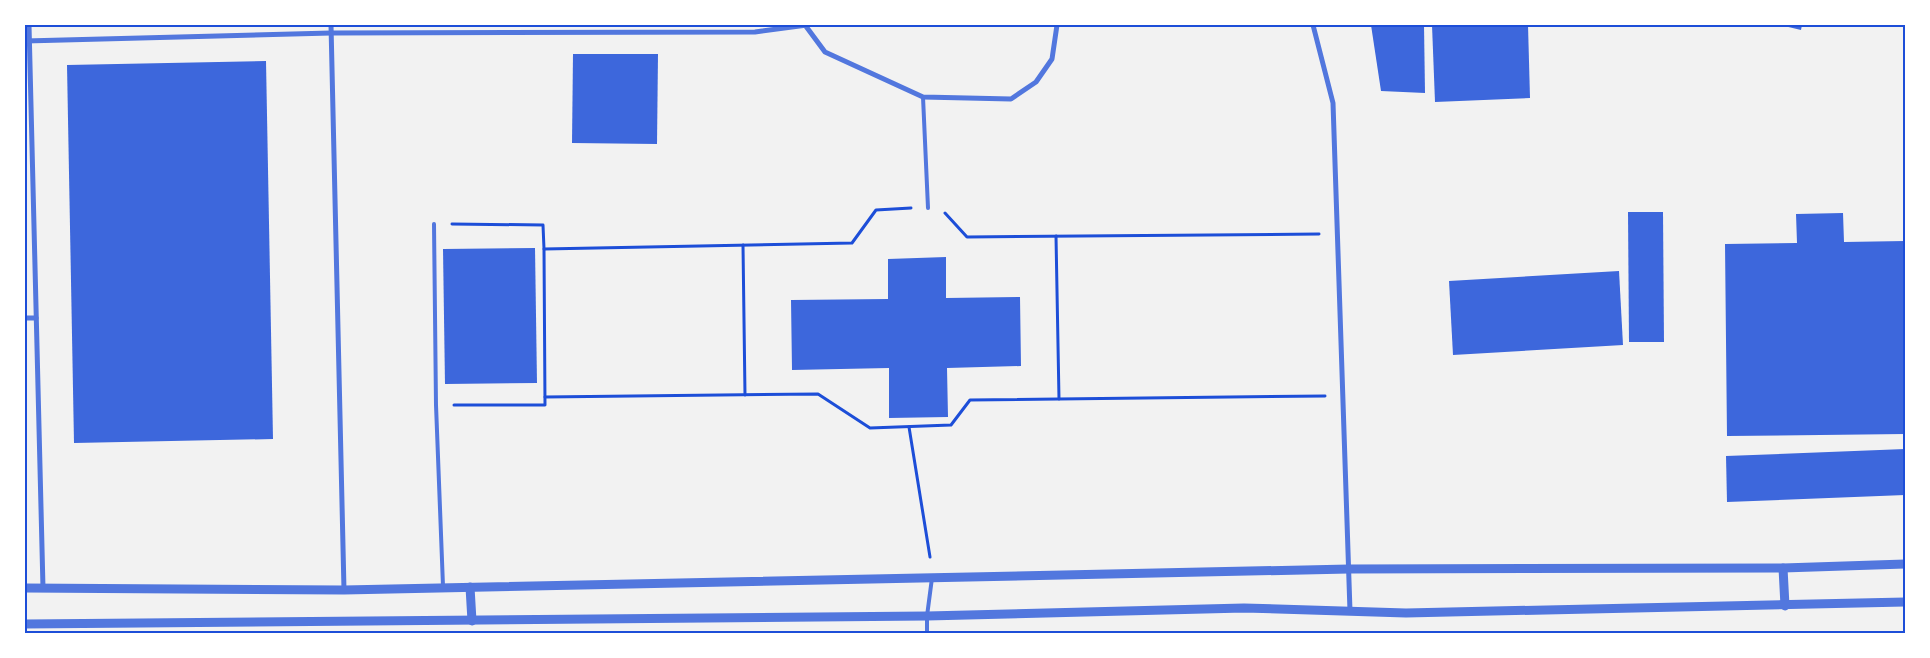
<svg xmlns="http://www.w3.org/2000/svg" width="1930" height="658" font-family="'DejaVu Sans',sans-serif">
	<rect width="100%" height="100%" fill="#f2f2f2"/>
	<g fill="#3d67dc">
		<polygon points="1371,25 1424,25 1425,93 1381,91"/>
		<polygon points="1432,25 1528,25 1530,98 1435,102"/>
		<polygon points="1780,25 1802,25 1801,30"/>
		<polygon points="573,54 658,54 657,144 572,143"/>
		<polygon points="266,61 273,439 74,443 67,65"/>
		<polygon points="1628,212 1663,212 1664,342 1629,342"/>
		<polygon points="1843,213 1844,242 1905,241 1905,434 1727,436 1725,244 1797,243 1796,214"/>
		<polygon points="535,248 537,383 445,384 443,249"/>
		<polygon points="946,257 946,298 1020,297 1021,366 947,368 948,417 889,418 889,368 792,370 791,300 888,299 888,259"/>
		<polygon points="1619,271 1623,345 1453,355 1449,281"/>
		<polygon points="1905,449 1905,495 1727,502 1726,456"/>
	</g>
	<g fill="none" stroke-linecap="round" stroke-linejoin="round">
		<g stroke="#1d4ed8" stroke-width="3">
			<polyline points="945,213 967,237 1319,234"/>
			<polyline points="452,224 543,225 544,249 545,405 454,405"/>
			<polyline points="1056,236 1059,399"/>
			<polyline points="743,245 745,395"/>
			<polyline points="544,249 852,243 876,210 911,208"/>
			<polyline points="545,397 818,394 870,428 951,425 970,400 1325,396"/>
			<polyline points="909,427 930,557"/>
		</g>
		<g stroke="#5277de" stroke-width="4">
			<polyline points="923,97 928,208"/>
			<polyline points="434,224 436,405 443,586"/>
			<polyline points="927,633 927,616 932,578"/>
		</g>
		<g stroke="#5277de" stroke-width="5">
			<polyline points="29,25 43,588"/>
			<polyline points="331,25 344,590"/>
			<polyline points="805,25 825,52 923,97 1011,99 1036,82 1052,59 1057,25"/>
			<polyline points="1313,25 1333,103 1350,611"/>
			<polyline points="25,41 331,33 755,32 807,25"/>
			<polyline points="25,318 36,318"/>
		</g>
		<g stroke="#5277de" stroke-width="9">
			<polyline points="1783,568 1785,606"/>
			<polyline points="470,587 472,621"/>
			<polyline points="25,588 344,590 1349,569 1783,568 1905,564"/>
			<polyline points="25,624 927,616 1244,608 1406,613 1905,602"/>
		</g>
	</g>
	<rect width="1930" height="658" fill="none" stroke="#ffffff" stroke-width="52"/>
	<rect x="26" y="26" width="1878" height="606" fill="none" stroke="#1d4ed8" stroke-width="2"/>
</svg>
